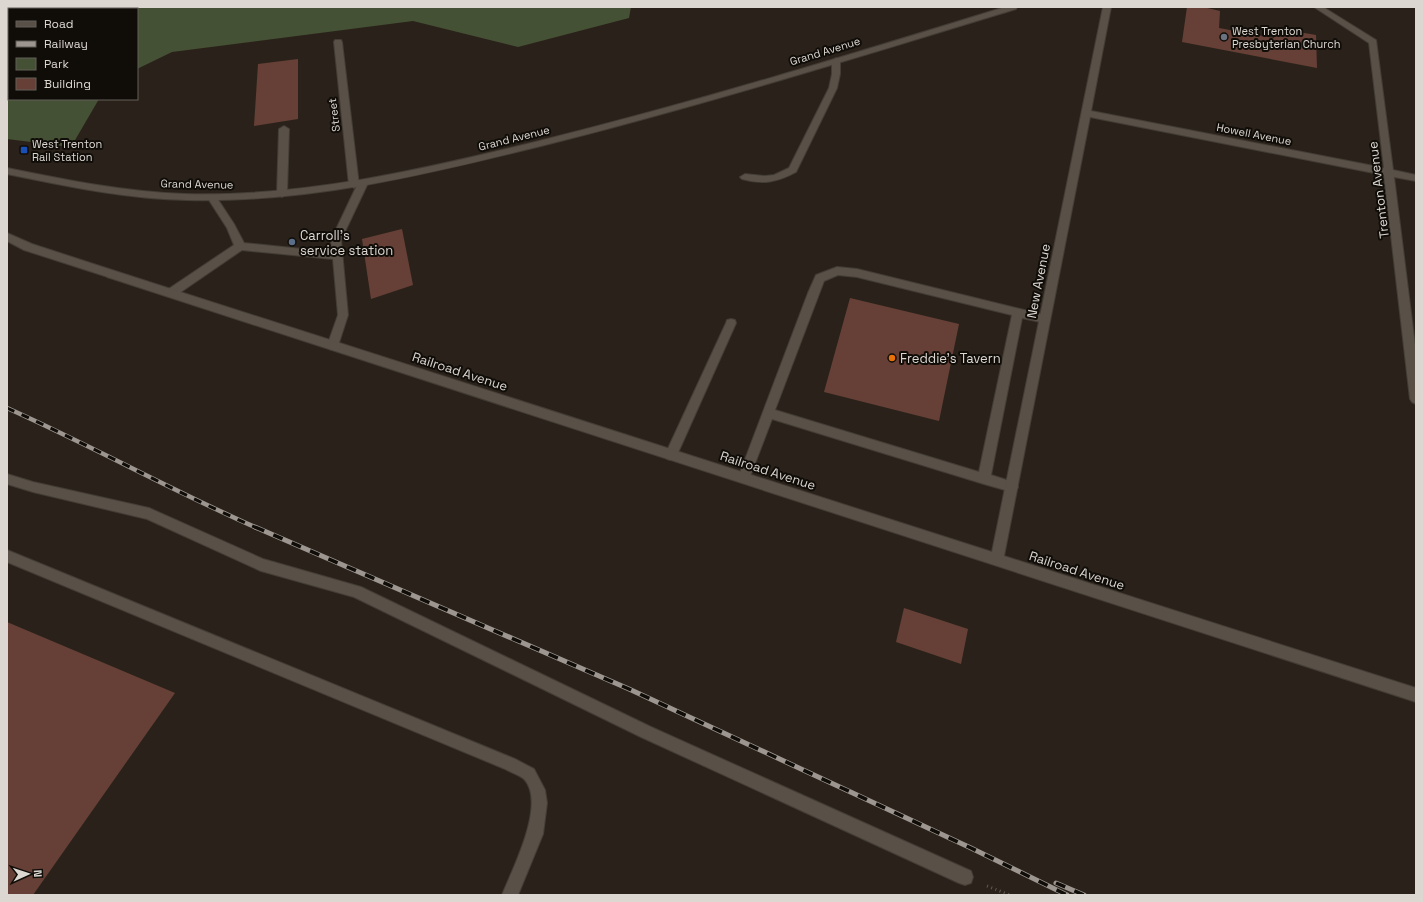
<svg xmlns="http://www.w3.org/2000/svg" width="1423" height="902" font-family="'Space Grotesk',sans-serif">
	<rect width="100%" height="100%" fill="#2a221a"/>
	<polygon fill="#455134" points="7,7 631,7 629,18 518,47 413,21 172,52 137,69 137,9 9,9 9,99 99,99 71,147 7,139"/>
	<g fill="#664036">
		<polygon points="1187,7 1203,7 1220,11 1219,28 1274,38 1275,28 1316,35 1317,68 1182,42"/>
		<polygon points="298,59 298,119 254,126 258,64"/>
		<polygon points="402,229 413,285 371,299 362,239"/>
		<polygon points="850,298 959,324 939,421 824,392"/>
		<polygon points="904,608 968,629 961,664 896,642"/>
		<polygon points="7,622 175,693 33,895 7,895"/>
	</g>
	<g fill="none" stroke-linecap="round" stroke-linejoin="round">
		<g stroke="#433d36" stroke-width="2">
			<g id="lane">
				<path d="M836,58L840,61V74L837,88L796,172C778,182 762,185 742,179L740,177L745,174L765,176L774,175L789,168L829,88L832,74V61Z"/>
				<polygon points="284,126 289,129 287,194 282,197 277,194 279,129"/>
				<polygon points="363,180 368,183 341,240 348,315 337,349 333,350 329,349 327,346 338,315 333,259 242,250 175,296 167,296 166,293 167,290 234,245 227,228 207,197 209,195 215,195 234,224 244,243 332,252 331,240 358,183"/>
				<path d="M837,267L857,269L1049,316L1050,319L1049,322L1045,323L1022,318L991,475L1016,483L1018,487L1016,491L1012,492L984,484L772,419L748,482L744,483L740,482L738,478L808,293L816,275ZM838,275L857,277L1012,315L979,472L775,410L824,281Z"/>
				<polygon points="731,319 735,320 736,323 677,455 675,459 671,460 667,459 665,455 726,323 727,320"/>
				<polygon points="7,474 33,482 149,508 263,559 361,587 651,727 971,871 973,877 971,883 965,885 959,883 641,737 354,597 261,571 147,519 33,492 7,484"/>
				<path d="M7,550L515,759L534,769L545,790L547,803L543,834L518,895H502C512,870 547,803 524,779C519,775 510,772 505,769L7,562Z"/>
			</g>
		</g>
		<g stroke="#433d36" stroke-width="2">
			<g id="street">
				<polygon points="1103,7 1111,7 1091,111 1384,168 1369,43 1314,7 1323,7 1376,40 1393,170 1416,175 1416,181 1394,177 1416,353 1416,404 1412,402 1410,399 1384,175 1090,117 1004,556 1416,688 1416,702 107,277 106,274 107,271 115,271 992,552"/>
				<polygon points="335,40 341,40 342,42 359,185 354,188 349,185 334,42"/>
			</g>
		</g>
		<g stroke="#433d36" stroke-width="2">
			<g id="secondary">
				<path d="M1005,7H1017L1016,9C858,57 701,106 541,146C424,175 308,203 187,200C126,199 66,186 7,174V168C66,180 125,192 185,194C304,197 420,170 535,142C693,103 849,55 1005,7Z"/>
				<polygon points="7,233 32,244 115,271 116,274 115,277 111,278 24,250 7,241"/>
			</g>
		</g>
		<polyline stroke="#625a53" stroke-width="3" stroke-dasharray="1 3.5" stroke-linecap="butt" points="987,886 1010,895"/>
		<use href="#lane" fill="#595047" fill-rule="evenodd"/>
		<use href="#street" fill="#595047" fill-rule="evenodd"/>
		<use href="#secondary" fill="#595047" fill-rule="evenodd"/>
		<g stroke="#9d9690" stroke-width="4.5">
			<path id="rail-far1" d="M7,408C92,446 173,491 257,528"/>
		</g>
		<g stroke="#9d9690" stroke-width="5">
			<g id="rail">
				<polyline points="255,527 629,689 971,848 1067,895"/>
				<polyline points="1056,883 1084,895"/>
			</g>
		</g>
		<use href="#rail-far1" stroke="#100d09" stroke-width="3" stroke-dasharray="8" stroke-linecap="butt"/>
		<use href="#rail" stroke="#100d09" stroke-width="3.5" stroke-dasharray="10" stroke-linecap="butt"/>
	</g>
	<circle fill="#6b7280" stroke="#100d09" stroke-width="1.5" cx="1224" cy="37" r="4"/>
	<rect fill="#1a4fb4" stroke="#100d09" stroke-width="1.5" x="20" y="146" width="8" height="8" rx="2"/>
	<circle fill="#5c6f8a" stroke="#100d09" stroke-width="1.5" cx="292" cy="242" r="4"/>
	<circle fill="#e8710a" stroke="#100d09" stroke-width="1.5" cx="892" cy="358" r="4"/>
	<g text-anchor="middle" stroke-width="4" stroke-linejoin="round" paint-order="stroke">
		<g font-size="11" fill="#ddd7d2" stroke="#100d09" text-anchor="start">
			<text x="1232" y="35">West Trenton<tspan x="1232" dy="13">Presbyterian Church</tspan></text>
			<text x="32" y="148">West Trenton<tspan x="32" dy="13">Rail Station</tspan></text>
		</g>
		<g font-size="11" fill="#ddd7d2" stroke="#100d09">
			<text transform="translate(825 51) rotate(-17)" y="4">Grand Avenue</text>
			<text transform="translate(334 115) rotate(-97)" y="4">Street</text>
			<text transform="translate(1254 134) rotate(11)" y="4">Howell Avenue</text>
			<text transform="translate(514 138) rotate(-14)" y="4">Grand Avenue</text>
			<text transform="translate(197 184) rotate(1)" y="4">Grand Avenue</text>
		</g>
		<g font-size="13" fill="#ddd7d2" stroke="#100d09">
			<text transform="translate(1378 190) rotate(-97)" y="5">Trenton Avenue</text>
			<text transform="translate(1038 281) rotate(-79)" y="5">New Avenue</text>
			<text transform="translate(460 371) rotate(18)" y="5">Railroad Avenue</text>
			<text transform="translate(768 470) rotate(18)" y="5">Railroad Avenue</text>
			<text transform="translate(1077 570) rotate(18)" y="5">Railroad Avenue</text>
		</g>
		<g font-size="13" fill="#ddd7d2" stroke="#100d09" text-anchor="start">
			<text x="300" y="240">Carroll's<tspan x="300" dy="15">service station</tspan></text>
			<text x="900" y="363">Freddie's Tavern</text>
		</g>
	</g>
	<rect width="1423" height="902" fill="none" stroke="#ddd7d2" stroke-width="16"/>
	<rect x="8" y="8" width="130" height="92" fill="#100d09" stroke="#625e59"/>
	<rect x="16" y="21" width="20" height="6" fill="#595047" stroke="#625e59"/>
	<text x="44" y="28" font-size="12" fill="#ddd7d2">Road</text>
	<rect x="16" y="41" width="20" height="6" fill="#9d9690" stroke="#625e59"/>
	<text x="44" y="48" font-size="12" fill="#ddd7d2">Railway</text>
	<rect x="16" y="58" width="20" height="12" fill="#455134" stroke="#625e59"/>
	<text x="44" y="68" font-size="12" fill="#ddd7d2">Park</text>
	<rect x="16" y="78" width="20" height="12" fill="#664036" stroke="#625e59"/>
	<text x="44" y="88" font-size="12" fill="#ddd7d2">Building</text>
	<g transform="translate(28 874) rotate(87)" stroke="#100d09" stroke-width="3" paint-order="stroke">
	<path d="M0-3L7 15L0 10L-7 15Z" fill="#ddd7d2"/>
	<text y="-6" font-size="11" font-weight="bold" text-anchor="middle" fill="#ddd7d2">N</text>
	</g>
</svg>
